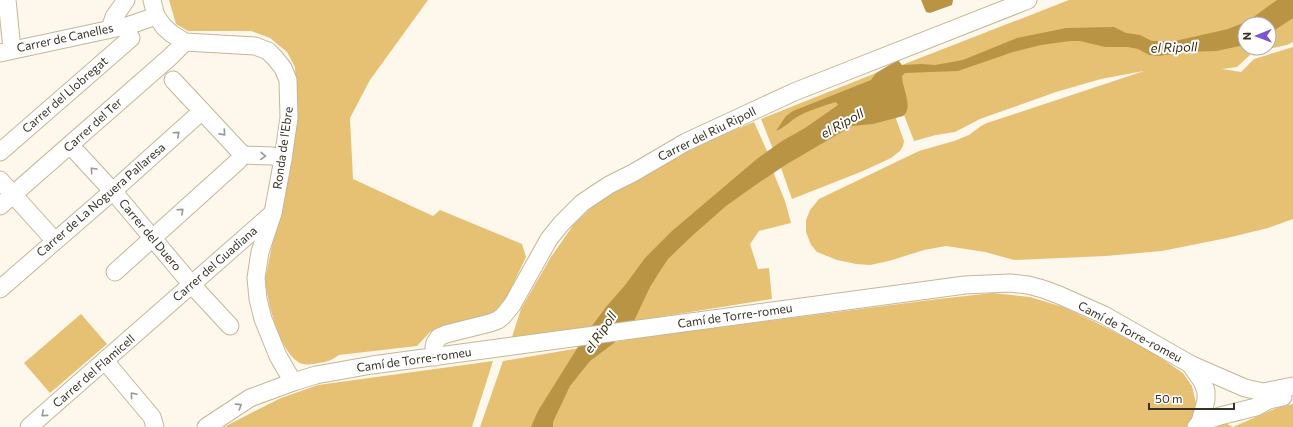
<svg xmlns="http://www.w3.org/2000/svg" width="1293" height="427" font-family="Commissioner,sans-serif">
	<rect width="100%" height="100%" fill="#fef8ec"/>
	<g fill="#e6c174" fill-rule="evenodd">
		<path d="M169,0H428L370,80L350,118L353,179L433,216L440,210L522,244L526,257L505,301L490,315L447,326L430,332L417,346L339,355C332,360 327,362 319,363C312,364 304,366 298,362C278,348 268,303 265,280L297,122L295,67L287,52L270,38L251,31H188L176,24Z"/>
		<path d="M1069,0H1293V42L1287,45L1263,50L1251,54L1237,67L1222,69L1241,72L1254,59L1293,47V219L1268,228L1227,238L1162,251L1106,256L1014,260L985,252L946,246L924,250L889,261L870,265L856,264L837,260L817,252L811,245L806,232V220L810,210L819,199L919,151L954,141L969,135L981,126L987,123L1144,71L1101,79L1056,92L980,119L955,132L936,135L914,141L904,115L900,111L896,119L904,141L903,146L900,151L891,158L863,171L792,199L781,168L772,169L785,201L791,223L759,231L750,244L758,269L769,268L772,299L634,321L512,337L521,309L551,257L574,224L594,205L623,184L692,147L754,122L767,151L773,149L761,119L876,73L902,65ZM1245,24H1269V48H1245Z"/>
		<polygon points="993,293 1030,297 1063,307 1101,325 1152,352 1183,373 1192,386 1197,408 1233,427 1279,407 1293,404 1293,427 480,427 503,361 644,337 938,299"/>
		<polygon points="81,314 107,344 50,393 24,363"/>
		<polygon points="493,361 472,427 224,427 255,411 281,398 318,385"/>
	</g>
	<g fill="#b99444">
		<polygon points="921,0 953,0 952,5 930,13 926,12"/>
		<path d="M1277,0H1293V18L1269,34V24H1245V45L1216,51L1187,52L1158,56L1149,55L1138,49L1128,47H1105L1080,41H1070L1041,45L1013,52L958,71L905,73L902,76C902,86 910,101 907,110C907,112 905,114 903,116L873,124L852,126L787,164L757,184L726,206L693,235L668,259L660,271L650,287L634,321L614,343L590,361L570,386L553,422V427H531L538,411L586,334L606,307L626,284L645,258L672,231L758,158L782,141L805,128L838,105L836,102C823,106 809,110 797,117C790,121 784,128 776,131L786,116L793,111L871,80L876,73L898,60L902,65L921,64L935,65L963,60L1017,38L1066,28L1114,27L1126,33L1140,35L1152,41H1175L1228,29L1248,21Z"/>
	</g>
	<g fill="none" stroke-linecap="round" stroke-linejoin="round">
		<g stroke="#c4b698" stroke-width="19">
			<g id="minor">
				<polyline points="7,0 12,49"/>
				<polyline points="152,0 156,16 164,27 172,34 185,42 255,46 268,51 275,58 283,68 288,80 289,118 283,159 273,213 260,252 256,278 258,299 263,319 278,356 293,382"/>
				<polyline points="110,29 114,17 126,0"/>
				<polyline points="0,53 130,25"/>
				<polyline points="173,80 243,155"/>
				<polyline points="70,145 118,197 192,285 230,326"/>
				<polyline points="0,152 131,38 128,33 130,25 156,16"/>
				<polyline points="243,155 272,156 283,159"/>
				<polyline points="0,180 55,241"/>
				<polyline points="0,206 170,57 185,42"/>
				<polyline points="115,272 237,162 243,155"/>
				<polyline points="0,289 113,191 202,111"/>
				<polyline points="435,357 434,347 435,343 439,337 446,334 490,323 498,320 503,316 512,305 549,239 561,224 582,203 609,185 633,173 686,142 794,92 1028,0"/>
				<polyline points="105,361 152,417 155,427"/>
				<polyline points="1192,365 1245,388 1263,392 1293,386"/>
				<polyline points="1200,422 1220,416 1256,407 1269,400 1283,397"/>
				<polyline points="29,427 273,213"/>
				<polyline points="206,427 250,398 293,382 316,375 372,365 965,285 1010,283 1028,285 1043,289 1059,295 1104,315 1190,364 1202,381 1206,391 1206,400 1204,408 1200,422 1196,427"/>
			</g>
		</g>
		<use href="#minor" stroke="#fff" stroke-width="17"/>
	</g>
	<defs><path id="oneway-chevron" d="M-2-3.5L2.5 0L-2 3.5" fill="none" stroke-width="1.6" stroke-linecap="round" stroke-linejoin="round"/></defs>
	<g stroke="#9a9892">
		<use href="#oneway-chevron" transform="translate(223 133) rotate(48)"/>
		<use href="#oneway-chevron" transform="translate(177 134) rotate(-42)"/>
		<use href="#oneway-chevron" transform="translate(263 156) rotate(2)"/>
		<use href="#oneway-chevron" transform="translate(93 170) rotate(-133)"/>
		<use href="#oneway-chevron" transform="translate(181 211) rotate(-42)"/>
		<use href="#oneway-chevron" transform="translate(133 395) rotate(-130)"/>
		<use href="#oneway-chevron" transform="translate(239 406) rotate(-33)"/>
		<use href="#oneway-chevron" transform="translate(44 414) rotate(139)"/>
	</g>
	<g text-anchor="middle" stroke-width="4" stroke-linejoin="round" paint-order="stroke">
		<g font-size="12" fill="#363025" stroke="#fff">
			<text transform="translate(65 38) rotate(-12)" y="4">Carrer de Canelles</text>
			<text transform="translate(65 95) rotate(-41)" y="4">Carrer del Llobregat</text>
			<text transform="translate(93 125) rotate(-42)" y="4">Carrer del Ter</text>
			<text transform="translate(707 134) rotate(-26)" y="4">Carrer del Riu Ripoll</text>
			<text transform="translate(283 148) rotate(-82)" y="4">Ronda de l'Ebre</text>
			<text transform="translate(101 200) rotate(-41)" y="4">Carrer de La Noguera Pallaresa</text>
			<text transform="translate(150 235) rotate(50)" y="4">Carrer del Duero</text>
			<text transform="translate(215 264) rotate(-41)" y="4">Carrer del Guadiana</text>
			<text transform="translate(735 316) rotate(-8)" y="4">Camí de Torre-romeu</text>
			<text transform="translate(1130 332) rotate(28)" y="4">Camí de Torre-romeu</text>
			<text transform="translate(414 360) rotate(-8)" y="4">Camí de Torre-romeu</text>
			<text transform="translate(94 371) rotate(-41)" y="4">Carrer del Flamicell</text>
		</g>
		<g font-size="13" font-style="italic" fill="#392a06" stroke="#fff">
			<text transform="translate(1174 47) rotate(-2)" y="5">el Ripoll</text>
			<text transform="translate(842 123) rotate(-29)" y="5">el Ripoll</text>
			<text transform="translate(600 332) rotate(-56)" y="5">el Ripoll</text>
		</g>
	</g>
	<g transform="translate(1257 36) rotate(269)"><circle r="19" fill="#ffffff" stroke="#afaca8"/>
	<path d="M0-3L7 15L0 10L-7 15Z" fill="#7d55cf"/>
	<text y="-6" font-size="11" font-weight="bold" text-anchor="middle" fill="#363025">N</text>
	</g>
	<path d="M1149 403v6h85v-6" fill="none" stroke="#363025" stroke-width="2"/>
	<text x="1155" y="403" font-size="12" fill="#363025" stroke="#ffffff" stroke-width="3" paint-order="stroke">50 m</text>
</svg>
